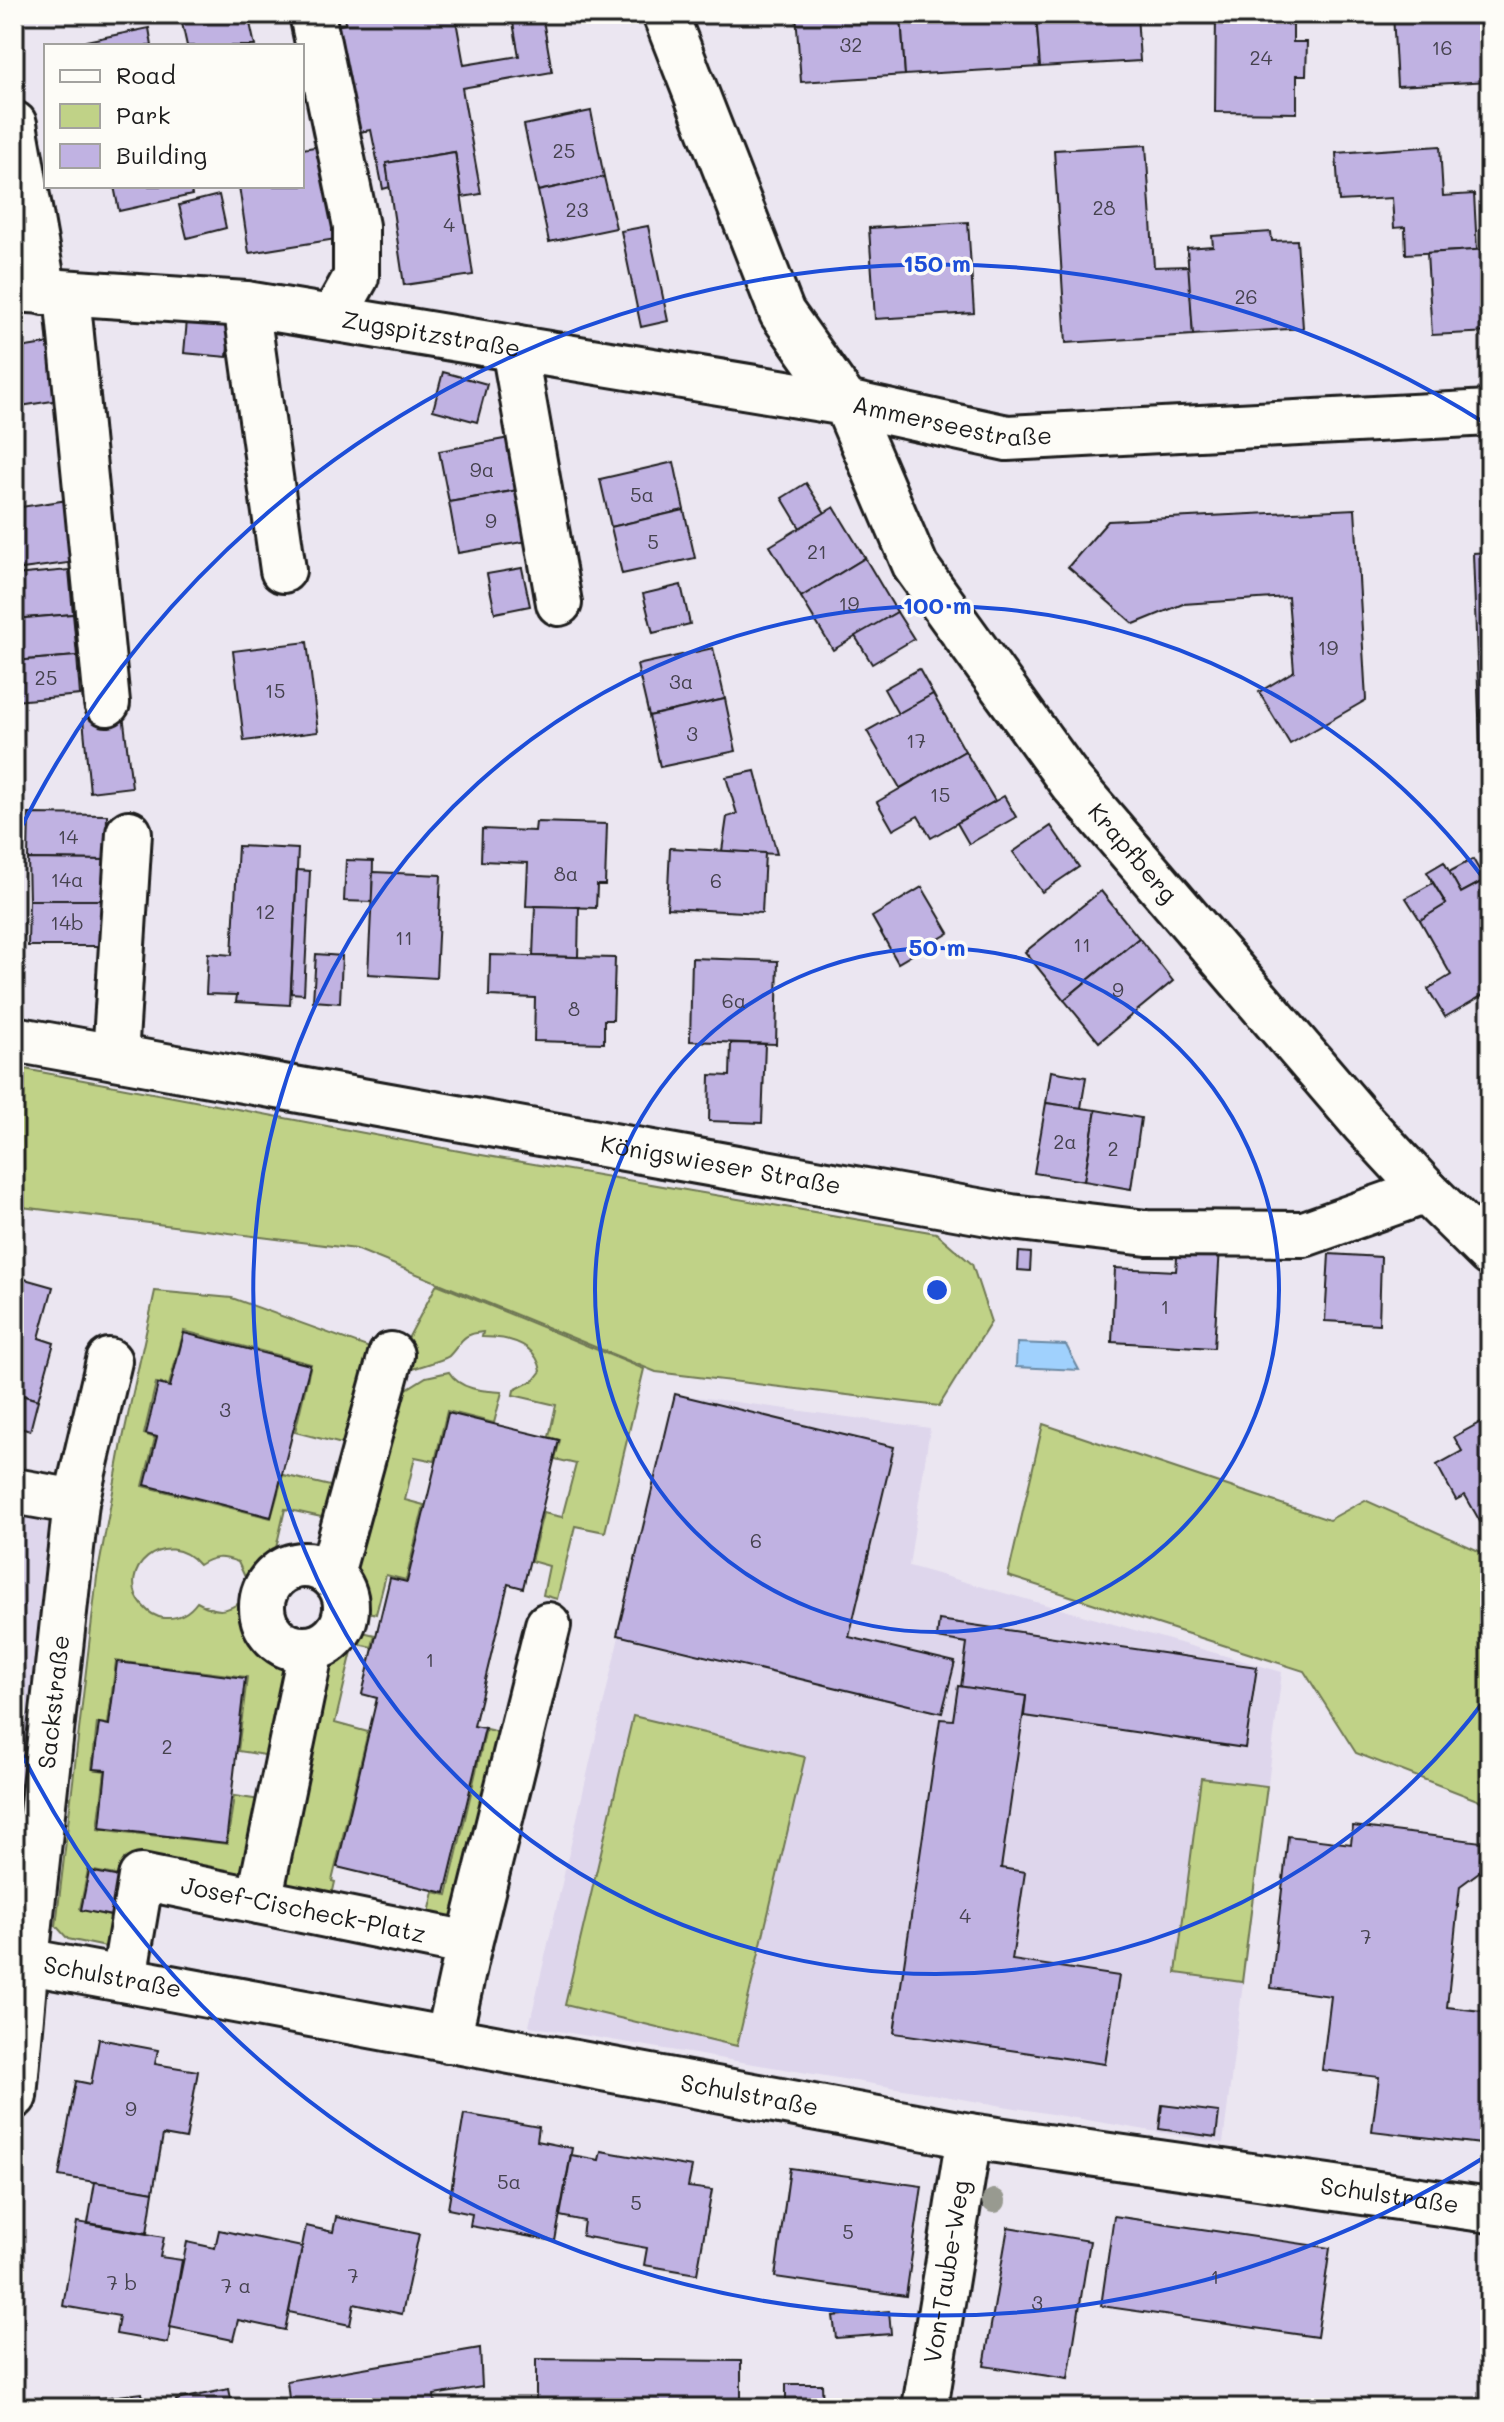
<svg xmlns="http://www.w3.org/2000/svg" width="1504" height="2422" font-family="Mali,sans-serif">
	<rect width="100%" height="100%" fill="#ebe6f1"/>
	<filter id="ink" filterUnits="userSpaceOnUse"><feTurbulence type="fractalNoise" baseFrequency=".0125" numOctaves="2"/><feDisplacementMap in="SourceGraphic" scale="16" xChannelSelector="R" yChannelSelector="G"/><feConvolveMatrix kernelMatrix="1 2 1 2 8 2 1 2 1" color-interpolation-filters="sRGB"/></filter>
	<g filter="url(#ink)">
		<g fill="#ded6ec">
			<polygon points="675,1394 930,1428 909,1566 1282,1672 1223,2143 529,2026"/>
			<polygon points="14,1494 69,1502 14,1937"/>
		</g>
		<g fill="#c0d287" stroke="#6e7752" stroke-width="2">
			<polygon points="14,1067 470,1153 936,1233 972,1264 991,1322 939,1406 656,1372 356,1249 14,1206"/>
			<path d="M437,1284L644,1369L605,1532L575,1526L557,1599L543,1595L549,1566L531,1561L543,1513L562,1517L576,1464L555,1459L560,1440L549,1437L556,1405L513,1395L514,1390L534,1380L541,1371C536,1342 507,1337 482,1337L483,1332C460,1334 462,1343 449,1356C445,1360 398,1373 388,1376Z"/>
			<path d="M155,1291L232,1298L381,1352L354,1447L295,1432L311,1364L184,1331L169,1385L156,1383L144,1434L155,1438L143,1486L271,1518L283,1475L343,1489L335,1520L285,1509L273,1561L260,1574L251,1590L238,1562C222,1556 213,1556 199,1565C166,1525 113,1571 143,1606C149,1613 155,1617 164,1618C178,1619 189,1613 197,1602C217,1613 226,1613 245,1599L249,1600C247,1633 278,1647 286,1676C290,1691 280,1739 278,1757L238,1751L247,1677L116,1661L108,1724L97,1723L92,1769L105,1771L98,1829L227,1844L234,1796L267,1801L250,1881L124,1859L121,1876L88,1870L80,1909L117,1918L111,1948L68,1939L56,1926L97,1577L122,1443Z"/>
			<path d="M449,1372C460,1390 483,1391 502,1392L494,1423L447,1411L435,1461L415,1457L405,1500L424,1505L406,1580L386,1575L376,1614L356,1609L348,1582L402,1392L426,1377Z"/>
			<polygon points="1043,1424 1329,1520 1365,1500 1490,1556 1490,1805 1356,1753 1304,1671 1008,1576"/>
			<polygon points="350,1629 375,1635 372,1647 354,1643 335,1723 368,1732 332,1881 335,1882 329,1909 277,1898 325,1660"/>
			<polygon points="633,1716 805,1757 737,2046 565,2005"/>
			<polygon points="486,1729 495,1731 501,1738 455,1923 428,1917 434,1892 447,1895"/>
			<polygon points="1201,1778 1267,1786 1242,1982 1176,1973"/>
		</g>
		<polygon fill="#a0d1fd" stroke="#6b89a3" stroke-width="2" points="1017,1343 1066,1345 1079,1370 1016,1367"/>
		<g fill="#c0b2e2" stroke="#1c1c1c" stroke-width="2">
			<polygon points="180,14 248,14 255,46 187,46"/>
			<polygon points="344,14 432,14 433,19 455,15 464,65 519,56 512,17 542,14 552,72 462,88 481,194 462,197 455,152 386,163 390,187 383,189 371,130 343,135 323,28 345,24"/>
			<polygon points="473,14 530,14 475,22"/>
			<polygon points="796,14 901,14 905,75 801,82"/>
			<polygon points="901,14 1036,14 1040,67 905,75"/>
			<polygon points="1036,14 1137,14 1140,61 1040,67"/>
			<polygon points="1216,14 1293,14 1293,42 1307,42 1306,75 1297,75 1297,113 1215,112"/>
			<polygon points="1393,14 1490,14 1490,81 1397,86"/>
			<polygon points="149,28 152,46 87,46 86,41"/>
			<polygon points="591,111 604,177 538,191 524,125"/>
			<polygon points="1146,145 1154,267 1189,266 1193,335 1066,343 1054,150"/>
			<polygon points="321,146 336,239 249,253 239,186 302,186 302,149"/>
			<polygon points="1440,146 1443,196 1474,194 1477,250 1406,254 1405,227 1394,228 1392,198 1339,201 1336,153"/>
			<polygon points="455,152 473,275 404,285 386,163"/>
			<polygon points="604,177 616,228 549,242 538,191"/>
			<polygon points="114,186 190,186 192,195 119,211"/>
			<polygon points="219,195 226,228 187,238 179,205"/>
			<polygon points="968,222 974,313 875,319 869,228"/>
			<polygon points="648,226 668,321 641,327 621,231"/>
			<polygon points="1271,232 1272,241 1297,240 1303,328 1193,335 1187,248 1213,246 1212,236"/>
			<polygon points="1490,249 1490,332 1432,335 1427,253"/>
			<polygon points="187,320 230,324 227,357 184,353"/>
			<polygon points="51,343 59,400 14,407 14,349"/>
			<polygon points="443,372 487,384 477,422 433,410"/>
			<polygon points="515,437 524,489 449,502 439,451"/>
			<polygon points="674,462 684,510 611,527 600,479"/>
			<polygon points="806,483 825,513 800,528 782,498"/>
			<polygon points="524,489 534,540 458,553 449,502"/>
			<polygon points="68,500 76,562 14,570 14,508"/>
			<polygon points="834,507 865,558 801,597 770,546"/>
			<polygon points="1355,509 1366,700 1290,744 1259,692 1294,671 1288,597 1183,604 1134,624 1068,567 1108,521"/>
			<polygon points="684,510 695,558 622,574 611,527"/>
			<polygon points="1490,552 1490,822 1483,822 1473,553"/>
			<polygon points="865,558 897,612 833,650 801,597"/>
			<polygon points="522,568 530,606 495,613 487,574"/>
			<polygon points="69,570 73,614 14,619 14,575"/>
			<polygon points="681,585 690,624 653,633 643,594"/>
			<polygon points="897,612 914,639 872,664 855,636"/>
			<polygon points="73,614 77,656 14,661 14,619"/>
			<polygon points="307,642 318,732 244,741 233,651"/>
			<polygon points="713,648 725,699 649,716 637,665"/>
			<polygon points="77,656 80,695 15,701 14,661"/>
			<polygon points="919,669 933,694 898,714 884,689"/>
			<polygon points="933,694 965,751 900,788 867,731"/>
			<polygon points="725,699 736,751 660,767 649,716"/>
			<polygon points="123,714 132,787 90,792 83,719"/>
			<polygon points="965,751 995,801 931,838 918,816 893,830 877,802"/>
			<polygon points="755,771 777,854 722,851 727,817 737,814 726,777"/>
			<polygon points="1004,796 1016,817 969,844 957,823"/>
			<polygon points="29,814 107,815 106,860 28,859"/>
			<polygon points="536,822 607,824 605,885 597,885 596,908 526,906 528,863 481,861 482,829 535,831"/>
			<polygon points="1051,826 1079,867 1042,892 1013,852"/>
			<polygon points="238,846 298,849 290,1005 236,1002 237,995 206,994 208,953 232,955"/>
			<polygon points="670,848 765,853 762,913 667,908"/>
			<polygon points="28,859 106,860 106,900 29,900"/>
			<polygon points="1473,859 1485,880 1461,893 1449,872"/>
			<polygon points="346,860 373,861 372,902 344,901"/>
			<polygon points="1444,862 1461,893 1485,880 1490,890 1490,991 1445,1017 1428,989 1451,975 1420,920 1446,904 1427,872"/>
			<polygon points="297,870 310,871 304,994 291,993"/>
			<polygon points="373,872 441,875 436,978 368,974"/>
			<polygon points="1433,883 1446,904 1420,920 1406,898"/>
			<polygon points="922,887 949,933 898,963 872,917"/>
			<polygon points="1101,891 1139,938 1064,1000 1025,952"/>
			<polygon points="29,900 106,900 106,946 28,946"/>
			<polygon points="535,906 579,907 578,957 533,956"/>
			<polygon points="1139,938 1173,981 1099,1042 1064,1000"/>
			<polygon points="316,954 342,956 340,1003 313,1001"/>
			<polygon points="490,955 615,958 613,1020 604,1020 604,1043 534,1041 535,998 489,996"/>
			<polygon points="692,958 778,961 776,1044 690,1041"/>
			<polygon points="731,1043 765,1044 762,1123 709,1121 710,1075 730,1076"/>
			<polygon points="1051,1071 1086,1077 1081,1108 1046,1103"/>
			<polygon points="1046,1103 1096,1110 1084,1181 1034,1173"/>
			<polygon points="1096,1110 1141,1118 1131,1189 1084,1181"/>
			<polygon points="1178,1245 1220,1247 1214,1348 1112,1342 1115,1268 1176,1271"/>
			<polygon points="1019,1252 1031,1253 1030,1271 1018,1270"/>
			<polygon points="1329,1254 1381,1257 1379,1324 1325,1321"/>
			<polygon points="14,1276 53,1287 39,1338 54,1343 38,1400 14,1393"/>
			<polygon points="184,1333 310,1365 271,1517 145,1485 157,1437 146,1434 158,1384 170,1387"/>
			<polygon points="14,1393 38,1400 30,1431 14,1426"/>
			<polygon points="675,1394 894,1447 849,1637 955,1662 942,1713 617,1635"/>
			<polygon points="448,1413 559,1440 523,1588 508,1584 474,1726 485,1728 445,1893 337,1867 377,1698 362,1694 390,1578 407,1582"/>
			<polygon points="1481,1422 1490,1434 1490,1539 1465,1495 1456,1500 1437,1465 1462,1451 1454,1437"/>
			<polygon points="939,1620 1257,1667 1245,1748 1024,1716 1026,1696 961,1687 967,1643 937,1638"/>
			<polygon points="117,1662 245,1678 226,1843 100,1828 106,1770 93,1769 99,1723 109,1725"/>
			<polygon points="958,1686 1026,1696 1001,1868 1025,1872 1012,1960 1119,1976 1105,2064 894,2033 940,1719 953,1720"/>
			<polygon points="1353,1826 1482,1842 1479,1872 1460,1886 1447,2007 1490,2012 1490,2145 1372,2131 1379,2077 1322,2070 1331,1996 1271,1988 1288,1836 1351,1844"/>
			<polygon points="89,1871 125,1878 117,1917 81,1910"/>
			<polygon points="99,2039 158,2050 155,2064 198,2071 186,2139 163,2135 153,2192 59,2176 76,2081 91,2084"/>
			<polygon points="1162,2105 1219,2112 1216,2137 1159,2129"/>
			<polygon points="464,2114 539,2127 537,2141 572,2148 555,2241 470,2226 472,2214 448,2209"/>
			<polygon points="601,2151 692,2167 688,2187 712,2190 697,2274 644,2265 647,2248 582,2236 584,2221 560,2216 571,2155 599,2160"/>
			<polygon points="790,2168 922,2186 906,2296 775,2277"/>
			<polygon points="95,2182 153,2192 147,2233 88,2223"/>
			<polygon points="1114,2216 1330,2248 1317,2337 1101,2306"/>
			<polygon points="336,2217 419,2234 402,2314 354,2304 350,2325 289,2312 306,2226 333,2232"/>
			<polygon points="77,2222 164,2237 160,2257 182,2260 168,2343 116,2334 119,2316 63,2306"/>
			<polygon points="1008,2227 1090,2241 1068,2379 984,2366"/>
			<polygon points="219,2230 302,2247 285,2330 238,2320 233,2340 170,2327 187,2242 215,2248"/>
			<polygon points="889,2311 891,2334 836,2338 833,2316"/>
			<polygon points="480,2348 482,2387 434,2395 435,2408 290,2408 287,2381"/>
			<polygon points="536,2359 741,2361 741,2408 536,2408"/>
			<polygon points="786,2384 822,2384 823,2408 786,2408"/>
			<polygon points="229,2389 233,2408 178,2408 176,2400"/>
			<polygon points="142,2393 145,2408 29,2408 28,2407"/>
		</g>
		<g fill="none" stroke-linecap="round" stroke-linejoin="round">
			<g stroke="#1c1c1c" stroke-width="50">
				<g id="minor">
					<polyline points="312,14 356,226 356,277 333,318"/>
					<polyline points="14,124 44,292"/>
					<path id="s1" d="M14,289L246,304L846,403L916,567L1071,782L1363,1123L1426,1191L1490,1254"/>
					<polyline points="67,294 107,703"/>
					<polyline points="246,304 283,570"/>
					<polyline points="514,348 559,603"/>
					<path id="s2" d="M14,1039L1011,1217L1147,1233L1304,1234L1426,1191"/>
					<polyline points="115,1057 129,833"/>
					<polyline points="14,1491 76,1502"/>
					<circle cx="304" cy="1607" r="42"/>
					<polyline points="331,1574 391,1355"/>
					<polyline points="259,1901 311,1649"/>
					<polyline points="469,1944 548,1625"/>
					<path id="s3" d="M14,1959L969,2136L1490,2210"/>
					<path id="s4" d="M124,1978L141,1877L469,1944L448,2040"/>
					<path id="s5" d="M14,2096L26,1960L76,1502L109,1361"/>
					<path id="s6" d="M925,2408L969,2136"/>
				</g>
			</g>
			<g stroke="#1c1c1c" stroke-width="50">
				<g id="major">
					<path id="s7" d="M665,14L782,313L846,403L1007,438L1490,413"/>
				</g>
			</g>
			<use href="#minor" stroke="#fdfcf7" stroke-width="44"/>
			<use href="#major" stroke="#fdfcf7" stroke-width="44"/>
		</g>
		<circle fill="#989a90" cx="994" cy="2201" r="12"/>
	</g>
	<g fill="none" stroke="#1d4ed8" stroke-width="4">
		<circle cx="937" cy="1290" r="342"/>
		<path d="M1487 1697A684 684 0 1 1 1487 883"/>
		<path d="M1488 2155A1026 1026 0 0 1 15 1740M15 840A1026 1026 0 0 1 1488 425"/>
	</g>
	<g text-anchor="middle" stroke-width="7" stroke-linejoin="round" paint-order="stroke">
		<g font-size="20" fill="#45424e">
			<text x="851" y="52">32</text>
			<text x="1442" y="55">16</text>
			<text x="1261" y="65">24</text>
			<text x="564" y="158">25</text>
			<text x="1104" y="215">28</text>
			<text x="577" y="217">23</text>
			<text x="449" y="232">4</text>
			<text x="1246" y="304">26</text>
			<text x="482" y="477">9a</text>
			<text x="642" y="502">5a</text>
			<text x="491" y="528">9</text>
			<text x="653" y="549">5</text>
			<text x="817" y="559">21</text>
			<text x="849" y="611">19</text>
			<text x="1328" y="655">19</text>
			<text x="46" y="685">25</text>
			<text x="681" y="689">3a</text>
			<text x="275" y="698">15</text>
			<text x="692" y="741">3</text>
			<text x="916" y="748">17</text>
			<text x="940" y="802">15</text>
			<text x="68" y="844">14</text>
			<text x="566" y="881">8a</text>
			<text x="67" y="887">14a</text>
			<text x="716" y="888">6</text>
			<text x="265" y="919">12</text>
			<text x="67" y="930">14b</text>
			<text x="404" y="945">11</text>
			<text x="1082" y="952">11</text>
			<text x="1118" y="997">9</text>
			<text x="734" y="1008">6a</text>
			<text x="574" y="1016">8</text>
			<text x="1065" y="1149">2a</text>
			<text x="1113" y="1156">2</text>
			<text x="1165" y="1314">1</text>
			<text x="225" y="1417">3</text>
			<text x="756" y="1548">6</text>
			<text x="430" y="1667">1</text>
			<text x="167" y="1754">2</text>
			<text x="965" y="1923">4</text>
			<text x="1366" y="1944">7</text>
			<text x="131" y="2116">9</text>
			<text x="509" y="2189">5a</text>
			<text x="636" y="2210">5</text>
			<text x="848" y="2239">5</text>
			<text x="353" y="2283">7</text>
			<text x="1215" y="2284">1</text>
			<text x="122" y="2290">7 b</text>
			<text x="236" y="2293">7 a</text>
			<text x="1037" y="2310">3</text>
		</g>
		<g font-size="24" fill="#1c1c1c" stroke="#fdfcf7">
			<text dy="8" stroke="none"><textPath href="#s1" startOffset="420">Zugspitzstraße</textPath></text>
			<text dy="8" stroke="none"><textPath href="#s7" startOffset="540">Ammerseestraße</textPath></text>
			<text dy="8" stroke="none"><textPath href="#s1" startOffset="1378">Krapfberg</textPath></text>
			<text dy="8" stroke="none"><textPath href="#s2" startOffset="718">Königswieser Straße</textPath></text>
			<text dy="8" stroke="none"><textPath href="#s5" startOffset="396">Sackstraße</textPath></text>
			<text dy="8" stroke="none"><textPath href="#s4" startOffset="268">Josef-Cischeck-Platz</textPath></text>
			<text dy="8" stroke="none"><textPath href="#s3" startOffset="100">Schulstraße</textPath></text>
			<text dy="8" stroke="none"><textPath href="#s3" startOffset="748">Schulstraße</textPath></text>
			<text dy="8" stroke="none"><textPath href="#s3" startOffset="1396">Schulstraße</textPath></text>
			<text dy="8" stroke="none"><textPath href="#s6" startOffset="138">Von-Taube-Weg</textPath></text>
		</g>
	</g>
	<circle cx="937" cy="1290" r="12" fill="#1d4ed8" stroke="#fdfcf7" stroke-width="4"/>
	<g font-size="24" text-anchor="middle" font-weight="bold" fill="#1d4ed8" stroke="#fdfcf7" stroke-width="7" stroke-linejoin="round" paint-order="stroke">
		<text x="937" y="272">150 m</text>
		<text x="937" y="614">100 m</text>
		<text x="937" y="956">50 m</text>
	</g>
	<rect width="1504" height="2422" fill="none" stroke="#fdfcf7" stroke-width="48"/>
	<rect x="24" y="24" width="1456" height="2374" fill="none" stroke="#1c1c1c" stroke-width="3" filter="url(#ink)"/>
	<rect x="44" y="44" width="260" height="144" fill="#fdfcf7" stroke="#a3a29f" stroke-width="2"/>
	<rect x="60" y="70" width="40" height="12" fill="#fdfcf7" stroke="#a3a29f" stroke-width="2"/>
	<text x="116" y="84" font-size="24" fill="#1c1c1c">Road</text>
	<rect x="60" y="104" width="40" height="24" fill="#c0d287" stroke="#a3a29f" stroke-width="2"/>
	<text x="116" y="124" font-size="24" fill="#1c1c1c">Park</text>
	<rect x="60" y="144" width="40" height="24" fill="#c0b2e2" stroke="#a3a29f" stroke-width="2"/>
	<text x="116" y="164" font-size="24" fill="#1c1c1c">Building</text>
</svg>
